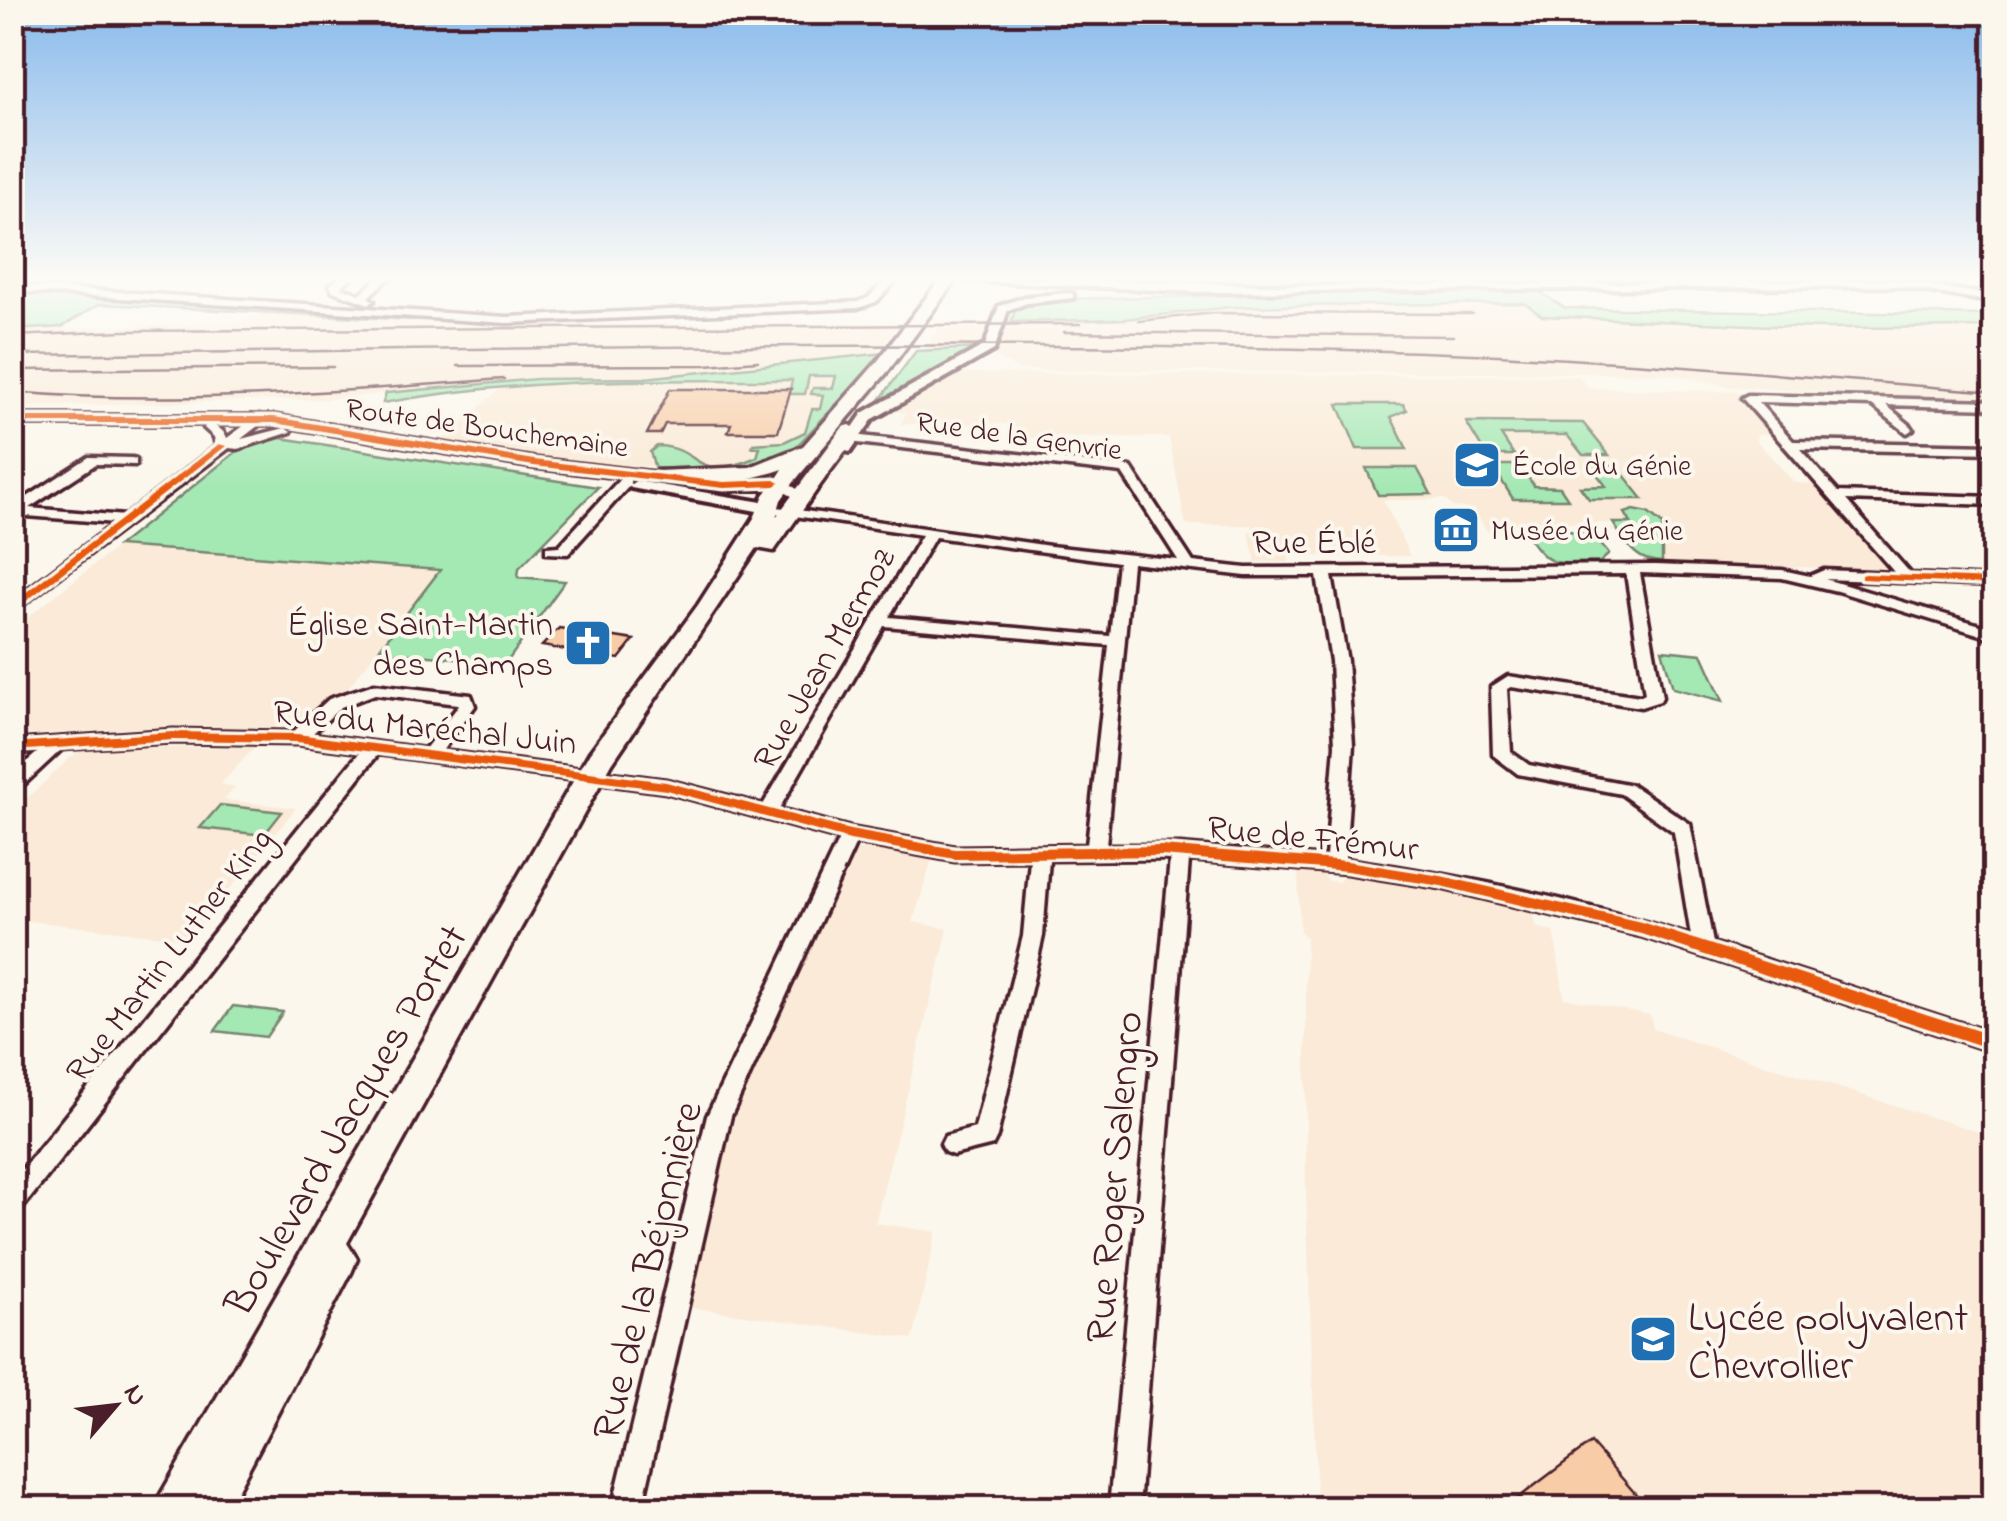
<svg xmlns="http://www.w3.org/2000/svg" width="2007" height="1521" font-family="'Indie Flower',sans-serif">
	<rect width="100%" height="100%" fill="#fbf7ec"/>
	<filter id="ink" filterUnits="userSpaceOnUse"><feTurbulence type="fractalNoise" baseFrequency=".01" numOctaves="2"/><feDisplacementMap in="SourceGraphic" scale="20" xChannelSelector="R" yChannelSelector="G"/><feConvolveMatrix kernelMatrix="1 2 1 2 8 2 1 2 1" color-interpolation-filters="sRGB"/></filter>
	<g filter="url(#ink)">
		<g fill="#faead7">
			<polygon points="1525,303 1543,316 1818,328 1994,327 1994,402 1733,387 1666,374 1018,370 981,348 925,350 941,323 1076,321 1231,307"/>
			<polygon points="268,312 525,324 899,323 878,353 651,377 862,363 798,448 753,470 614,465 548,459 442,441 504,385 571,378 325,399 13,407 12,330 237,324"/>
			<polygon points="951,373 1579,376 1589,388 1738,392 1772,434 1759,434 1755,439 1795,483 1817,484 1891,570 1646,562 1637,557 1619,532 1608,530 1616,528 1613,523 1506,523 1510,531 1487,531 1474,509 1453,507 1444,499 1383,500 1410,556 1288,556 1289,562 1256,562 1248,531 1254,531 1252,525 1186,525 1169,437 1013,438 1013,424 901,424 906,413 888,409 914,399"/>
			<polygon points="118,546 442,570 341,696 332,696 298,728 155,727 13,736 13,629"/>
			<polygon points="255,747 221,784 235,787 224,800 296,808 189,939 13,919 13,812 71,757 82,751 131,748"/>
			<polygon points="870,848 932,859 913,922 948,929 875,1223 936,1232 913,1339 688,1307 716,1183 739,1106 850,858 858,850"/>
			<polygon points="1298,870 1322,872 1328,881 1339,882 1344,875 1473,895 1534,912 1536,927 1554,932 1564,998 1650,1015 1653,1029 1994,1137 1994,1508 1317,1508 1306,1187 1306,937 1300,931"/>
		</g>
		<g fill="#a4e8b3" stroke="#77846f" stroke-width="2.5">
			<polygon points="1056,277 1749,277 1154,284 1082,283"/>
			<polygon points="1535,289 1565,308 1994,315 1994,327 1818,328 1542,316 1525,303 1231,307 1125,319 1011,322 1018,303 1063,299"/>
			<polygon points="12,292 424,316 413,320 99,304 62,327 13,330"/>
			<polygon points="981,348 879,406 876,405 916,351"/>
			<path d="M885,353L786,457L726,473L655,468L650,452L657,446C704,447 691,485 757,457L760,447H752L753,444L784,442L805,432L812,409H820L823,395L811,394L813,388H833L836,376H809L805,394H789L792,380C650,380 523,378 383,403L386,393L536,379L644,378Z"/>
			<polygon points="1338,404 1403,404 1407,410 1391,417 1407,449 1357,449"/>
			<polygon points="1466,422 1583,423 1609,455 1583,455 1567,435 1501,435 1514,455 1486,455"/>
			<polygon points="281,438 598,487 519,568 518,577 565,581 507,662 377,652 440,570 118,546 241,448"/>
			<polygon points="1492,465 1520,465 1534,486 1560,487 1568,499 1513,499"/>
			<polygon points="1590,465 1616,465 1643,499 1589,499 1580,487 1606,486"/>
			<polygon points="1366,468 1417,468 1431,494 1378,495"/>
			<path d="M1634,510L1648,513L1662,524V562C1635,562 1627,544 1613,523H1631L1625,513Z"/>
			<path d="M1563,530L1593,535L1609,554L1600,562C1558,562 1550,572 1526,533Z"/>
			<polygon points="1662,650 1702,654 1723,701 1673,688"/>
			<polygon points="220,805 282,812 264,835 200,828"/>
			<polygon points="233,1006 283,1012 266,1037 215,1031"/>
		</g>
		<g fill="#f7cca6" stroke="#4a1f2b" stroke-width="2.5">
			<polygon points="670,389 791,389 778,432 728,432 731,424 665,424 660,434 647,434"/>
			<polygon points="559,628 596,634 634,640 619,659 542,646"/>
			<polygon points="1591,1443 1648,1508 1505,1508 1567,1461"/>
		</g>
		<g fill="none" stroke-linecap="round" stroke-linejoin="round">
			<g stroke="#4a1f2b" stroke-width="7">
				<g id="minor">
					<polygon points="341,277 352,277 340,287 360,294 379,277 390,277 368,297 374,301 369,304 333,291 330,285"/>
					<polygon points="889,277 899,277 876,302 858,308 507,323 12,291 12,285 507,317 857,302 868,298"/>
					<path d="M1748,395L1994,401V408L1886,405L1911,426L1913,429L1907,433L1872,405L1758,402L1793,441L1994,445V453L1800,449L1838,492L1994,497V505L1846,500L1911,574L1994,578V586L1825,579L1994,629V639L1837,591L1782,578L1640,573L1662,697L1660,701L1641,707L1511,687L1507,689L1511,752L1529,765L1632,785L1690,824L1713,943L1994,1034V1052L1641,936L1441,888L1347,873L1189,860L1139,1508H1109L1170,859L1049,860L1043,936L997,1137L993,1145L953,1155L945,1152L941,1144L945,1136L975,1128L1023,936L1030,860L955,861L856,843L731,1116L642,1508H612L707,1116L839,839L666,792L378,754L21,1210L12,1214V1182L360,752L297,744L173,742L62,749L18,790L12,792V775L39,751L12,753V741L173,730L293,732L329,699L374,684L471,695L475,706L442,751L666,780L763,805L922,535L768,512L761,508L763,505L1050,546L1178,560L1122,473L849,442V436L853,435L1131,467L1193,562L1246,568L1655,565L1782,570L1810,576L1824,570L1895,573L1744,400L1742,398ZM935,537L1118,562L1110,636L889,617ZM1132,563L1246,576H1317L1331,661L1335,745L1326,857L1180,845H1106ZM1626,574L1645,694L1640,696L1508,676L1491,687L1493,755L1518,774L1621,794L1674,832L1691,936C1579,900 1461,875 1345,859L1353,745L1347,661L1332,576ZM884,626L1109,645L1087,845L955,847L850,828L779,809ZM375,694L458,704L459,705L425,749L312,734L341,707Z"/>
					<path d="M259,415L263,416V422L241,439L285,428L291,432L238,449L229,448L12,613V601L115,523L14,515L12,507L89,457L132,458L136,459V465L96,464L29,508L125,516L216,446L214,437L204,428L206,425C214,423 224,430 227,438Z"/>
					<polygon points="625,478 630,479 630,485 568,554 546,553 546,547 559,546 620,479"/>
				</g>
			</g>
			<g stroke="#4a1f2b" stroke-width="8">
				<g id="tertiary">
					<polygon points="961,277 1315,286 1897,280 1994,296 1994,302 1897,286 1199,292 967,280"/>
					<polygon points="1069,293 1073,294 1073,298 1027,303 1008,310 994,350 873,419 850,452 838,449 863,413 985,345 999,306 1025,297"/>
					<polygon points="12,416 274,416 534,459 724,481 782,480 809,496 801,501 779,489 724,489 534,467 274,424 12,424"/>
					<polygon points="636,481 768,503 776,508 768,513 631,488 629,485"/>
				</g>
			</g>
			<g stroke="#4a1f2b" stroke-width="7">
				<polygon id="primary" points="790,468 800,474 781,500 776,517 808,474 822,474 825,478 774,551 757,548 612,763 347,1243 357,1259 351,1273 228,1508 153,1508 590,752 698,605 754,518 764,495 783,470"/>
			</g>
			<g stroke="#4a1f2b" stroke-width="7">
				<g id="trunk">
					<path d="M942,277H958L889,370L797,478H783L780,474L783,469C758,479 667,494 647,477L657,471L750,467L803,446L877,362Z"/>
					<polygon points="850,425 860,431 822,482 808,482 808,474 843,427"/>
				</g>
			</g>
			<use href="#minor" fill="#fbf7ec" fill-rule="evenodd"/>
			<use href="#tertiary" fill="#fbf7ec" fill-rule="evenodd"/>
			<use href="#primary" fill="#fbf7ec" fill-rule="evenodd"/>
			<use href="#trunk" fill="#fbf7ec" fill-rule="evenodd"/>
			<g stroke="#4a1f2b" stroke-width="2.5">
				<polyline points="1139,321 1215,313 1472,314"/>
				<polyline points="1064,332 1454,336"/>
				<polyline points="12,336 124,331 1080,324"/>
				<path d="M12,355C470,350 929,339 1387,351C1590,356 1792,376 1994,392"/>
				<polyline points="458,366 706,365 758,361"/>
				<polyline points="12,370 333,367"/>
				<path d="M12,392C175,406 341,391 504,379"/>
			</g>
			<g stroke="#fbf7ec" stroke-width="7">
				<g id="cycleway">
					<polygon points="12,417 274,417 534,460 724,482 775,480 780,483 775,486 724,488 534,466 274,423 12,423"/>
					<polygon points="219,444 226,446 12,612 12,603"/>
					<polygon points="1865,574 1994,579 1994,585 1861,579 1861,575"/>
					<polygon points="173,732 297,734 666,782 850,830 955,849 1162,846 1347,861 1441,876 1641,922 1994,1036 1994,1050 1641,934 1441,886 1347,871 1162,856 955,859 850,840 666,790 297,742 173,740 12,751 12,743"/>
				</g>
			</g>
			<use href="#cycleway" fill="#e8590c" fill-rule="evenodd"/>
		</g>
	</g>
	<linearGradient id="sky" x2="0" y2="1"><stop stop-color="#88baec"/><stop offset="0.57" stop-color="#fdfbf6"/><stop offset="1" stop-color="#fdfbf6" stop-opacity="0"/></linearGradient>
	<rect width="2007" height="490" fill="url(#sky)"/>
	<defs>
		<g id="university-square" transform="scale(2.5)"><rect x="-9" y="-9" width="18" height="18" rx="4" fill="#1f6fb2" stroke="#fbf7ec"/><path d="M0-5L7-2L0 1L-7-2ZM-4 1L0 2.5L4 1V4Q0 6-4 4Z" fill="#fff"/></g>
		<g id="museum-square" transform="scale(2.5)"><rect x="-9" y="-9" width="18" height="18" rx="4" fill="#1f6fb2" stroke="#fbf7ec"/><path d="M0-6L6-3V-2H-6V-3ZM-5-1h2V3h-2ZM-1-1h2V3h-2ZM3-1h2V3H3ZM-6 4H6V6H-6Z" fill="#fff"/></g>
		<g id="church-square" transform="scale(2.5)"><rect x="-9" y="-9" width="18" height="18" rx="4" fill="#1f6fb2" stroke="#fbf7ec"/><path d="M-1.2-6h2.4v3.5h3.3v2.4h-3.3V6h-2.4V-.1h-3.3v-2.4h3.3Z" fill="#fff"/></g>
		<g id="school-square" transform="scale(2.5)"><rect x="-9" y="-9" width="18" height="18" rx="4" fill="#1f6fb2" stroke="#fbf7ec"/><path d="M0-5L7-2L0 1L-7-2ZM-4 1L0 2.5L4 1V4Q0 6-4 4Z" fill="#fff"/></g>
	</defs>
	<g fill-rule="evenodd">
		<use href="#university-square" x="1477" y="465"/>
		<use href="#museum-square" x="1456" y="530"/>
		<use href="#church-square" x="588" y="643"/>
		<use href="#school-square" x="1653" y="1339"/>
	</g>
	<g text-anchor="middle" stroke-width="8" stroke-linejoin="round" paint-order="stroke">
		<g font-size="30" fill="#4a1f2b" stroke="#fbf7ec">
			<text transform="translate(487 427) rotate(8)" y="10">Route de Bouchemaine</text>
			<text transform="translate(1019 435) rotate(8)" y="10">Rue de la Genvrie</text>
		</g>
		<g font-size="30" fill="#4a1f2b" stroke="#fbf7ec" text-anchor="start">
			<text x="1512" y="475">École du Génie</text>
			<text x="1491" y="540">Musée du Génie</text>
		</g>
		<g font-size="35" fill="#4a1f2b" stroke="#fbf7ec">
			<text x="1314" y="553">Rue Éblé</text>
			<text transform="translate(823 658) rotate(-60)" y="12">Rue Jean Mermoz</text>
			<text transform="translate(425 726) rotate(6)" y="12">Rue du Maréchal Juin</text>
			<text transform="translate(1313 837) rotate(6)" y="12">Rue de Frémur</text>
			<text transform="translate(168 954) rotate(-52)" y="12">Rue Martin Luther King</text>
		</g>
		<g font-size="35" fill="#4a1f2b" stroke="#fbf7ec" text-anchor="end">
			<text x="553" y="635">Église Saint-Martin<tspan x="553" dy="40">des Champs</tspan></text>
		</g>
		<g font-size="42" fill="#4a1f2b" stroke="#fbf7ec">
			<text transform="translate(344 1119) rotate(-60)" y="15">Boulevard Jacques Portet</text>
			<text transform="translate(1112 1177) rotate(-85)" y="15">Rue Roger Salengro</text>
			<text transform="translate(645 1270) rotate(-76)" y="15">Rue de la Béjonnière</text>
		</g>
		<g font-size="42" fill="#4a1f2b" stroke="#fbf7ec" text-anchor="start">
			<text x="1688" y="1330">Lycée polyvalent<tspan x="1688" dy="48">Chevrollier</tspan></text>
		</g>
	</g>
	<rect width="2007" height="1521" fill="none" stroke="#fbf7ec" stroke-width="50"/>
	<rect x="25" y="25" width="1957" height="1471" fill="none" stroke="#4a1f2b" stroke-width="4" filter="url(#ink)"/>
	<g transform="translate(115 1406) rotate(62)" stroke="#fbf7ec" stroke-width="8" paint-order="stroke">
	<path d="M0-8L18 38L0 25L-18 38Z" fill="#4a1f2b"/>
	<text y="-15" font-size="28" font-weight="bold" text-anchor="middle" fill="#4a1f2b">N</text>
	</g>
</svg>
